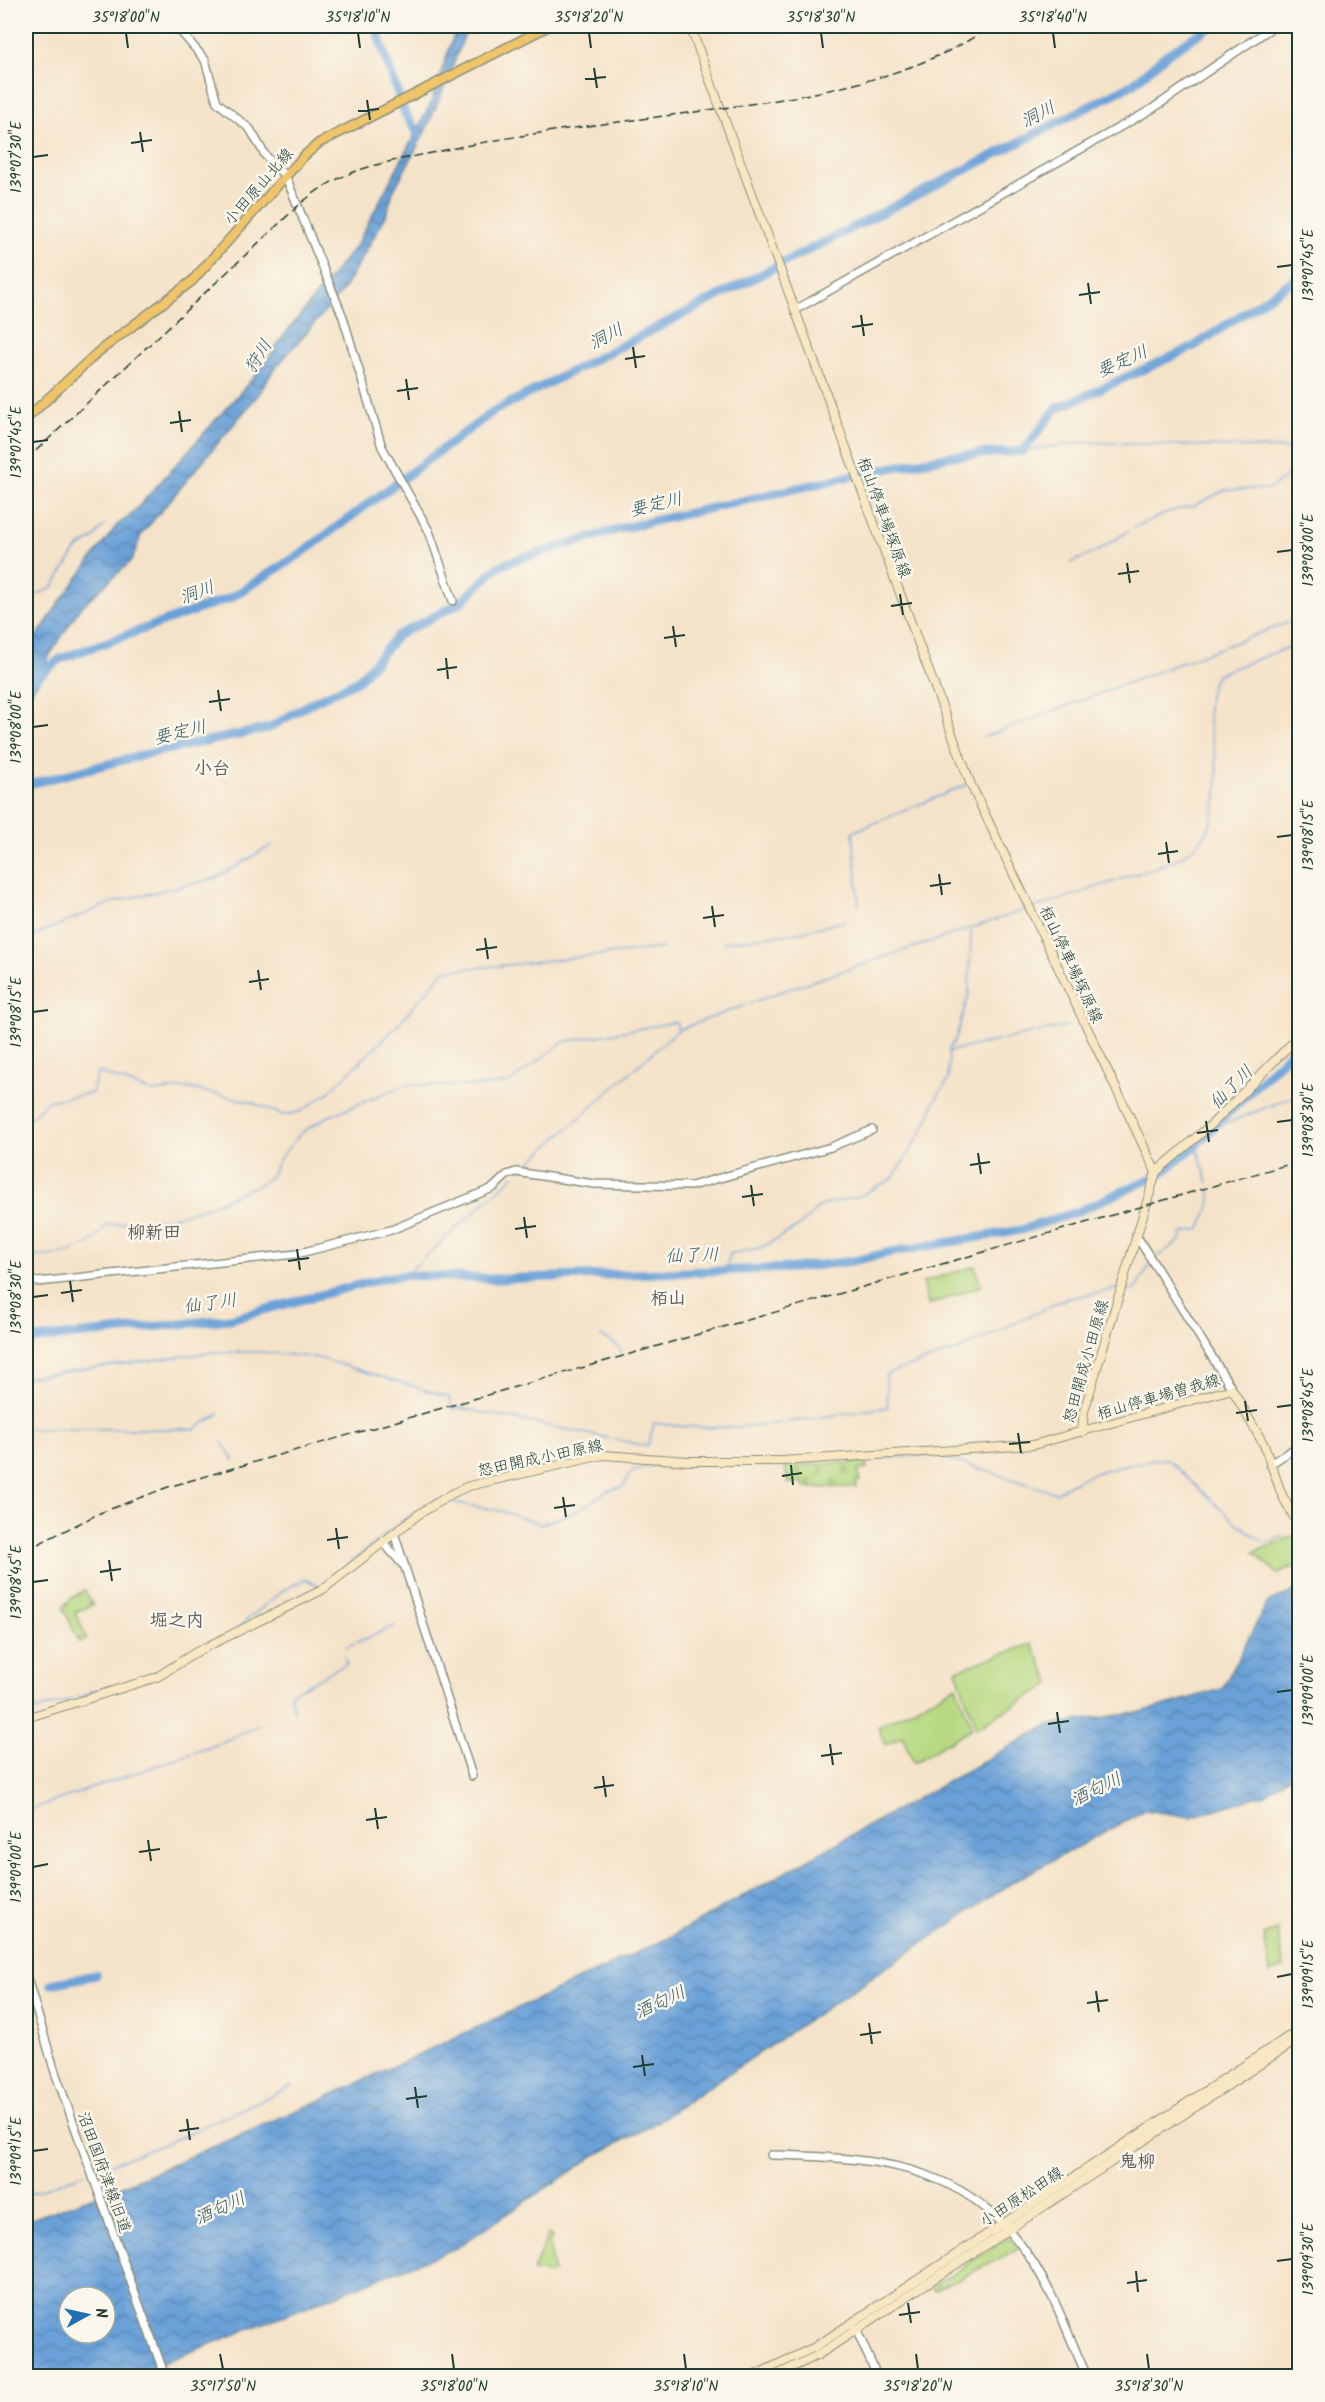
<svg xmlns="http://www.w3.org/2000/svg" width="1325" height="2402" font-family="Kalam,'Klee One',sans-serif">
	<defs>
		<pattern id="cemetery-stones" width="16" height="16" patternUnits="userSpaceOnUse" patternTransform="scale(1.5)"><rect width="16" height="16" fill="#b6d880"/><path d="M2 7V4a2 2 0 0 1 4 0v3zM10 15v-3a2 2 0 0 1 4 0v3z" fill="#9cba6f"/></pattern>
		<pattern id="water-waves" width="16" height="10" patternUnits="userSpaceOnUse" patternTransform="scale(1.5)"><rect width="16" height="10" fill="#6ba1d8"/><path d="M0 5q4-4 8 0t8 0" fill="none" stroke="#5784b0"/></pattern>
	</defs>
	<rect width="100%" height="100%" fill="#fbf7ec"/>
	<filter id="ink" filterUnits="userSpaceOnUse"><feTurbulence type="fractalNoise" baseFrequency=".0167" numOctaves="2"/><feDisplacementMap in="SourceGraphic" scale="12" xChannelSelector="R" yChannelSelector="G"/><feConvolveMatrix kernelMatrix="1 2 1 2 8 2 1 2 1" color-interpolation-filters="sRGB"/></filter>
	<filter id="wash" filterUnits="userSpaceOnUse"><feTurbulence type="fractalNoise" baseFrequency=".008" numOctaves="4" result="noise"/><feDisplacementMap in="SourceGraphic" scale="24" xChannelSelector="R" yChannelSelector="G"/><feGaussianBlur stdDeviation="1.35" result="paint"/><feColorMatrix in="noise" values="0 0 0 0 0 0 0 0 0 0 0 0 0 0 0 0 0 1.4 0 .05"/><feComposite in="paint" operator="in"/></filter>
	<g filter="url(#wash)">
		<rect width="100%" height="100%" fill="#f5e3c9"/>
		<g fill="#b6d880" stroke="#6a8a5a" stroke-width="1.5">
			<polygon points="975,1266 981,1286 928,1305 923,1282"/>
			<polygon points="1299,1534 1299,1564 1278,1574 1254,1552"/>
			<polygon points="1032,1644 1051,1684 976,1728 956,1670"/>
			<polygon points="956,1686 972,1728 914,1763 902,1736 885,1745 878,1727"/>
			<polygon points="1277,1929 1284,1968 1270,1974 1264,1935"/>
			<polygon points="548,2234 552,2237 549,2243 553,2271 550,2274 533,2271"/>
			<polygon points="1012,2239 1019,2249 934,2291 932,2287 1004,2240"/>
		</g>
		<g fill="url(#cemetery-stones)" stroke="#6a8a5a" stroke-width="1.5">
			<polygon points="866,1462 867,1469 858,1470 860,1481 856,1482 856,1487 804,1488 803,1482 788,1483 785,1466"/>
			<polygon points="85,1590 93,1605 75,1612 87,1639 79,1642 63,1607 71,1598"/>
		</g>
		<g fill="url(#water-waves)" stroke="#456f86" stroke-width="1.5" fill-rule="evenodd">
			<polygon points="457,26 468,26 445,86 424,134 393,192 386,216 342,292 272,372 259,394 141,535 132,560 80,608 48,658 46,671 26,699 26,653 59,603 117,525 130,516 262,368 281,339 357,244 430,105"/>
			<path d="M1299,1589V1770L1266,1794L1191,1817L1145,1810L1018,1879L649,2127L596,2155L456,2248L129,2376H26V2221L124,2185L321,2100L670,1937L1048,1725L1141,1712L1222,1689L1267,1603ZM69,2297H105V2333H69Z"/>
		</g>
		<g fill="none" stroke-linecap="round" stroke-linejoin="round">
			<g stroke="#6ba1d8" stroke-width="1.5">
				<polyline points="1023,451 1085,442 1300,449"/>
				<polyline points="1133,528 1171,511 1194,506 1225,490 1269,489 1300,467"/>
				<polyline points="1070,563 1096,552 1128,531"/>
				<polyline points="26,599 52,588 77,549 94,538 105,524"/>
				<polyline points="984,737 1300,618"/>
				<polyline points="859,905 853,832 966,785"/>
				<path d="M1033,908C1064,899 1094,888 1124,878C1143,871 1166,866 1184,855C1223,831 1221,778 1212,739C1207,719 1205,690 1218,674L1300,643"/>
				<polyline points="26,939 113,902 216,878 272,845"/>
				<polyline points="723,942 796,933 845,921"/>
				<polyline points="950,1051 1067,1026"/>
				<polyline points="26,1122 48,1101 92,1093 98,1072 152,1092 187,1088 248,1101 283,1115 300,1112 328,1093 395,1028 445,970 498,966 663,948"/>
				<polyline points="1219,1123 1222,1125 1300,1094"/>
				<polyline points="1196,1145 1208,1182"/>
				<polyline points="522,1169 678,1030 786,990 1028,909"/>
				<polyline points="1154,1259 1181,1240 1182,1233 1200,1229 1211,1203 1210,1189"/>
				<path d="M26,1262C32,1255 40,1257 48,1256C71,1253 95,1246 106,1225L169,1218L205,1208L262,1183L271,1176L280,1158L301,1133L325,1118L405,1085L483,1086L509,1083L563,1042L676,1022L678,1029"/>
				<polyline points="725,1273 730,1254 763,1247 799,1226 820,1206 860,1196 893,1178 926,1125 934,1102 948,1080 949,1049 956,1038 969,993 971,931"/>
				<polyline points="405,1275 514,1176"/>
				<polyline points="1123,1289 1135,1290 1151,1263"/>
				<polyline points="601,1336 618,1346 621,1352"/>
				<path d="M26,1377L215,1352H263L319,1358L449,1397L453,1409L460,1408L648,1446L654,1423C732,1436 811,1418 888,1407L886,1374L959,1350L1065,1299L1118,1289"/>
				<polyline points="26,1429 195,1429 219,1414"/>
				<polyline points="222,1442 234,1461"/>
				<path d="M850,1460L936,1455L1056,1493C1088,1470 1129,1462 1167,1459L1233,1520L1265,1543L1284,1536"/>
				<path d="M446,1501L501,1511L541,1524L577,1511L607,1491L624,1486C626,1482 628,1476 630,1473C645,1459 741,1465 765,1465"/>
				<polyline points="236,1629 282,1591 305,1579 320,1586 399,1523 438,1499"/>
				<polyline points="346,1647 395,1626"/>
				<polyline points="152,1675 194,1649"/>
				<polyline points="78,1698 92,1691 114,1687"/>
				<path d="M294,1710L290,1694C310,1684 327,1672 347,1664L344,1656"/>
				<polyline points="26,1713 74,1699"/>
				<polyline points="26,1811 216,1745 258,1725"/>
				<polyline points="94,2170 167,2143 292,2086"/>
				<polyline points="26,2195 87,2172"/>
			</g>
			<g stroke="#6ba1d8" stroke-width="9">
				<polyline points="375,26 405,114 419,135"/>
				<polyline points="26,686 60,659 230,598 299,555 494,411 1133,84 1166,55 1211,26"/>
				<polyline points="26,785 151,753 269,728 313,702 359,680 398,635 460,603 498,567 512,561 623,528 860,474 951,456 1023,451 1056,409 1193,347 1300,276"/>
				<polyline points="26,1340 230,1319 384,1278 405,1275 499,1279 793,1268 853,1261 886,1253 1021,1230 1077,1212 1162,1173 1196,1145 1300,1042"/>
				<polyline points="51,1984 96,1975"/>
			</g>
		</g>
	</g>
	<g filter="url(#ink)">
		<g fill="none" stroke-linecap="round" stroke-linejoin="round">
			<g stroke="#8a907e" stroke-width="10">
				<g id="tertiary">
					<polyline points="176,26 205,60 217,102 250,129 265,155 286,177 343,317 382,447 429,531 453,601"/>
					<polyline points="795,310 1152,109 1274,26"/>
					<polyline points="1136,1235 1232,1389"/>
					<polyline points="26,1279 38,1282 296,1254 391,1230 493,1188 507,1175 516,1172 594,1184 691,1186 831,1147 872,1130"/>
					<polyline points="1270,1464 1300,1445"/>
					<polyline points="394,1533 472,1776"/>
					<polyline points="383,1542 403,1565"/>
					<polyline points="26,1975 55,2072 165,2376"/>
					<path d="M771,2155C889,2158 981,2165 1044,2281C1061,2311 1072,2345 1087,2376"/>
					<polyline points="856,2329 877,2376"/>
				</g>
			</g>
			<g stroke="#8a907e" stroke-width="10">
				<g id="secondary">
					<polyline points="690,26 971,785 1156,1172"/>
					<polyline points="1082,1432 1084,1411 1156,1172 1213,1123 1300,1035"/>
					<polyline points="26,1718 157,1677 198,1651 322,1590 419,1514 453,1493 469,1486 603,1455 689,1461 782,1461 1033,1445 1232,1389 1264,1445 1282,1495 1300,1528"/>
					<polyline points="753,2376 815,2347 1300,2029"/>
					<polyline points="774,2376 818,2355 1300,2038"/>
				</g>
			</g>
			<g stroke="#8a907e" stroke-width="11">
				<polyline id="primary" points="26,419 98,352 192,281 304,156 319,143 549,26"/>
			</g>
			<use href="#tertiary" stroke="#fff" stroke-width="7"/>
			<use href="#secondary" stroke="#f9e7c3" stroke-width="8"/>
			<use href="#primary" stroke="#f0c469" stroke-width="8"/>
			<g stroke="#1f3d34" stroke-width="1.5" stroke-dasharray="9 4.5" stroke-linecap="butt">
				<path d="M26,460L299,205C344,166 385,163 441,151C527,132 615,123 702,111C801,97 907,83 992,26"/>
				<polyline points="26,1550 100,1513 168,1487 1300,1161"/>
			</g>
		</g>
	</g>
	<path fill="none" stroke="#1f3d34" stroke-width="2" d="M126,33L128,48M358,33L360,48M589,33L591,48M821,33L823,48M1053,33L1055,48M594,68L597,88M585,79L606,77M367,100L370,120M358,111L379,109M140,132L143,152M131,143L152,140M33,157L48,155M1277,267L1292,265M1088,283L1091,304M1079,295L1100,292M861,315L864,336M852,327L873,324M633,347L636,368M625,359L645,356M406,379L409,400M397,391L418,388M179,411L182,432M170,423L191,420M33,442L48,440M1277,552L1292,550M1127,563L1130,583M1118,574L1139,571M900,594L903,615M891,606L912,603M673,626L676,647M664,638L685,635M446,658L448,679M437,670L457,667M218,690L221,711M209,702L230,699M33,727L48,725M1277,837L1292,835M1166,842L1169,863M1158,854L1178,851M939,874L942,895M930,886L951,883M712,906L715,927M703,918L724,915M485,938L488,959M476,950L497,947M258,970L261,990M249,982L269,979M33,1012L48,1010M1206,1121L1209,1142M1277,1122L1292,1120M1197,1133L1218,1130M978,1153L981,1174M970,1165L990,1162M751,1185L754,1206M742,1197L763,1194M524,1217L527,1238M515,1229L536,1226M297,1249L300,1270M288,1261L309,1258M70,1281L73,1302M61,1293L82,1290M33,1297L48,1295M1245,1401L1248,1421M1277,1407L1292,1405M1236,1413L1257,1410M1018,1433L1021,1453M1009,1444L1030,1442M791,1465L793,1485M782,1476L802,1473M563,1497L566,1517M554,1508L575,1505M336,1528L339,1549M327,1540L348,1537M109,1560L112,1581M100,1572L121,1569M33,1582L48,1580M1277,1692L1292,1690M1057,1712L1060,1733M1048,1724L1069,1721M830,1744L833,1765M821,1756L842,1753M603,1776L606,1797M594,1788L614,1785M375,1808L378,1829M366,1820L387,1817M148,1840L151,1861M139,1852L160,1849M33,1867L48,1864M1277,1977L1292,1974M1096,1991L1099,2012M1087,2003L1108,2000M869,2023L872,2044M860,2035L881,2032M642,2055L645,2076M633,2067L654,2064M415,2087L418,2108M406,2099L427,2096M187,2119L190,2140M179,2131L199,2128M33,2151L48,2149M1277,2261L1292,2259M1136,2271L1138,2292M1127,2283L1147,2280M908,2303L911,2323M899,2315L920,2312M220,2354L223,2369M452,2354L454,2369M684,2354L686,2369M916,2354L918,2369M1147,2354L1149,2369"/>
	<g text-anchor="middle" stroke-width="5" stroke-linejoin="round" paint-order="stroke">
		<g font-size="16" fill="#1f3d34" stroke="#fbf7ec">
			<text transform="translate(258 186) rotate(-49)" y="6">小田原山北線</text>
			<text transform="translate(885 517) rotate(70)" y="6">栢山停車場塚原線</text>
			<text transform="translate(1072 964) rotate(65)" y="6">栢山停車場塚原線</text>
			<text transform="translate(1085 1361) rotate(-74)" y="6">怒田開成小田原線</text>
			<text transform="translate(1158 1396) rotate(-16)" y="6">栢山停車場曽我線</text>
			<text transform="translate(540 1457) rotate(-12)" y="6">怒田開成小田原線</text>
			<text transform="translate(105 2172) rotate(70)" y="6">沼田国府津線旧道</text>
			<text transform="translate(1021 2196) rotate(-33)" y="6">小田原松田線</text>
		</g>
		<g font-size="18" font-style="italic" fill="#365b65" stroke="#fbf7ec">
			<text transform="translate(1038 114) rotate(-27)" y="6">洞川</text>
			<text transform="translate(606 336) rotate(-27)" y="6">洞川</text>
			<text transform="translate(258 356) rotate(-58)" y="6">狩川</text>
			<text transform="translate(1122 361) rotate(-24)" y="6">要定川</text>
			<text transform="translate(656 504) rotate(-13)" y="6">要定川</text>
			<text transform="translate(197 592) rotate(-20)" y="6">洞川</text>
			<text transform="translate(180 732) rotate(-13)" y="6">要定川</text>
			<text transform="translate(1231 1087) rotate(-45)" y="6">仙了川</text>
			<text transform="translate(692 1255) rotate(-2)" y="6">仙了川</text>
			<text transform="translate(210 1303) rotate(-8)" y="6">仙了川</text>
			<text transform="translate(1096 1789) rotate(-26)" y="6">酒匂川</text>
			<text transform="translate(660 2002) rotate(-25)" y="6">酒匂川</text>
			<text transform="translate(220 2208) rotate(-25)" y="6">酒匂川</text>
		</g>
		<g font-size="18" font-weight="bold" fill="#5c5a5d" stroke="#fbf7ec">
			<text x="212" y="774">小台</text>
			<text x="154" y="1238">柳新田</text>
			<text x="668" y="1304">栢山</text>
			<text x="177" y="1626">堀之内</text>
			<text x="1137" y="2167">鬼柳</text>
		</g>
	</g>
	<rect width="1325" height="2402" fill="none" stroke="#fbf7ec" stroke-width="66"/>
	<g transform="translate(87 2315) rotate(82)"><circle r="28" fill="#fbf7ec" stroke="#a3ada2" stroke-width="1.5"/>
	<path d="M0-4.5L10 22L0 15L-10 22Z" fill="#1f6fb2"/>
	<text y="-9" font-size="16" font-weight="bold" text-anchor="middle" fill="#1f3d34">N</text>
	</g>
	<rect x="33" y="33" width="1259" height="2336" fill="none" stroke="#1f3d34" stroke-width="2"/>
	<g font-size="15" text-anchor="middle" fill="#1f3d34">
		<text x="126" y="22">35°18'00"N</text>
		<text x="358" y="22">35°18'10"N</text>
		<text x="589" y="22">35°18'20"N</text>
		<text x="821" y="22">35°18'30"N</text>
		<text x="1053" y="22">35°18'40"N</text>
		<text transform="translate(16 157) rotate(-90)" y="5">139°07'30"E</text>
		<text transform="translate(1308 265) rotate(-90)" y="5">139°07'45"E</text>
		<text transform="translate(16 442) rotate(-90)" y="5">139°07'45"E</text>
		<text transform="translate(1308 550) rotate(-90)" y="5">139°08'00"E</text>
		<text transform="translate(16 727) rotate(-90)" y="5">139°08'00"E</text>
		<text transform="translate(1308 835) rotate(-90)" y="5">139°08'15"E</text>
		<text transform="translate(16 1012) rotate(-90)" y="5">139°08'15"E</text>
		<text transform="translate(1308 1120) rotate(-90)" y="5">139°08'30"E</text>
		<text transform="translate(16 1297) rotate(-90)" y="5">139°08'30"E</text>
		<text transform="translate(1308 1405) rotate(-90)" y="5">139°08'45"E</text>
		<text transform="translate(16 1582) rotate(-90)" y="5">139°08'45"E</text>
		<text transform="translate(1308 1690) rotate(-90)" y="5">139°09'00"E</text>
		<text transform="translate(16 1867) rotate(-90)" y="5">139°09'00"E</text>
		<text transform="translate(1308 1974) rotate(-90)" y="5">139°09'15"E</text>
		<text transform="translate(16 2151) rotate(-90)" y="5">139°09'15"E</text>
		<text transform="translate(1308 2259) rotate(-90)" y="5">139°09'30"E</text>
		<text x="223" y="2391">35°17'50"N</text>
		<text x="454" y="2391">35°18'00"N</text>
		<text x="686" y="2391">35°18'10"N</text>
		<text x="918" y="2391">35°18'20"N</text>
		<text x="1149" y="2391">35°18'30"N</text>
	</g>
</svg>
